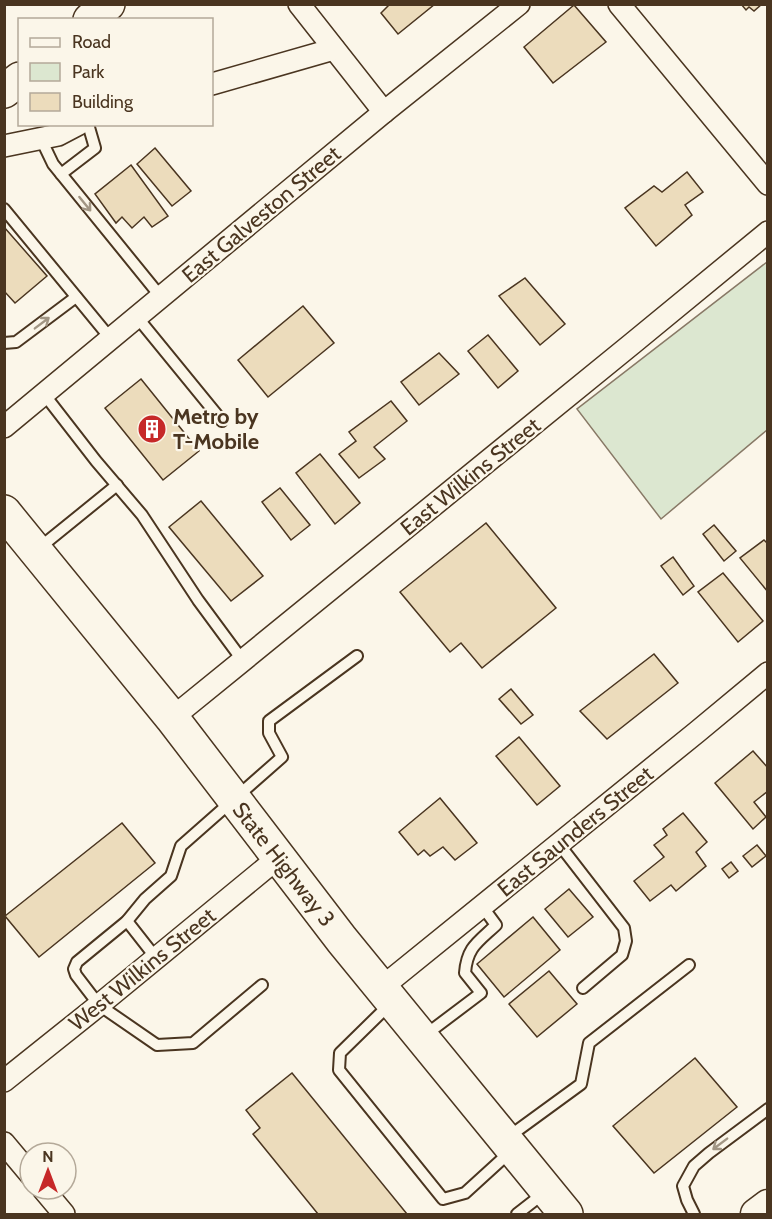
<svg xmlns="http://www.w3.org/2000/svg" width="772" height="1219" font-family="Cabin,sans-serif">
	<rect width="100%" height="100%" fill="#fbf6e9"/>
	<polygon fill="#dce7d0" stroke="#887966" stroke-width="1.5" points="767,262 767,430 661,519 577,409"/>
	<g fill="#ecdcbc" stroke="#4a3520" stroke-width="1.5">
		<polygon points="390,4 435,4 398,34 381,13"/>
		<polygon points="741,4 762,4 754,11 749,7 746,10"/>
		<polygon points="574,5 606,42 553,83 524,47"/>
		<polygon points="155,148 191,191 172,206 137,164"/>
		<polygon points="131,165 168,216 152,227 144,217 132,228 122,217 116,223 95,194"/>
		<polygon points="687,172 703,192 685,205 692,215 656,246 625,208 654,186 662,192"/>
		<polygon points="4,227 47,276 15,303 4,291"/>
		<polygon points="525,278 565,324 540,345 499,296"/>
		<polygon points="303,306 334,343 268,397 238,360"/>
		<polygon points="488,335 518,371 498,388 468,351"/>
		<polygon points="439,353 459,374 419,405 401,382"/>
		<polygon points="141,379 199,451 163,480 105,408"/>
		<polygon points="391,401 407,421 374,447 385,459 359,478 339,454 356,441 349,432"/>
		<polygon points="320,454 360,503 335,524 296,473"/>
		<polygon points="280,488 310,525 291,540 262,502"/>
		<polygon points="201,501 263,576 231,601 169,527"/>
		<polygon points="486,523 556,608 482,668 461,643 450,652 400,592"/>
		<polygon points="714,525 736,551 724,561 703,534"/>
		<polygon points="764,540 768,544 768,592 740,558"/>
		<polygon points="673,557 694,586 683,595 661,566"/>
		<polygon points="723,573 763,621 738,642 698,592"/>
		<polygon points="654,654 678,683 607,739 580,711"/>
		<polygon points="511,689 533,715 521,724 499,699"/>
		<polygon points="519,737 560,786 537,805 496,756"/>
		<polygon points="753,751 768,768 768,791 754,802 766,817 753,829 715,783"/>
		<polygon points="440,798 477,843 455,860 443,847 430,856 424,850 418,855 399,832"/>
		<polygon points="683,813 707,842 696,852 706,866 676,891 671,885 650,901 634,881 664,857 654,845 667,835 663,829"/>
		<polygon points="122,823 155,863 39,957 5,916"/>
		<polygon points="757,845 766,856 752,867 743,856"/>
		<polygon points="731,862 738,871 729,878 722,869"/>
		<polygon points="569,889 593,917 568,937 545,909"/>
		<polygon points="533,917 560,950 504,997 477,964"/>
		<polygon points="549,971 577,1004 537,1037 509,1004"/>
		<polygon points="695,1058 737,1107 654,1173 613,1126"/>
		<polygon points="292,1073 407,1214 318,1214 253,1134 260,1128 246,1110"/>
	</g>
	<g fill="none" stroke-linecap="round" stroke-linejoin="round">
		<g stroke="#4a3520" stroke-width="14">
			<g id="lane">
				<polyline points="41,139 53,164 161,297"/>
				<polyline points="61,174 95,148 88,124"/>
				<polyline points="4,209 111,339"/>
				<polyline points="137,317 222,421"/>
				<polyline points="4,343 16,342 76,297"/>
				<polyline points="44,394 96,461 142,515 198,600 243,661"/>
				<polyline points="38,549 117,485"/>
				<polyline points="559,844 624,928 626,941 622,955 583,988"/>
				<polyline points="127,921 156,958"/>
				<polyline points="262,985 193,1043 157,1045 99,1005 76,975 74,969 77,962 127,921 145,899 171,876 181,846 282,757 269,733 269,721 357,656"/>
				<polyline points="390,1004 340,1053 339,1070 443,1199 465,1193 510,1152"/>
				<path d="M424,1036L481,993L465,973C467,947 478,942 496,925L482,906"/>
				<polyline points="507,1138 581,1084 589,1043 689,965"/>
				<polyline points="517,1214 544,1193"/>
				<polyline points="694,1214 687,1200 683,1186 694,1166 709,1153 768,1109"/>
			</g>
		</g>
		<g stroke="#4a3520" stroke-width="24">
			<g id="street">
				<polyline points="299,4 384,112"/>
				<polyline points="619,4 768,184"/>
				<polyline points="212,84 334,49"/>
				<polyline points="4,146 58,135 79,124"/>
				<polyline points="4,427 384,112 519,4"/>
				<polyline points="172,718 633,343 768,232"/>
				<polyline points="381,988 697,732 768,673"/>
				<polyline points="4,1081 99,1005 279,857"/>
				<polyline points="4,1143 30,1174"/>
				<polyline points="43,1189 64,1214"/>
			</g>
		</g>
		<g stroke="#4a3520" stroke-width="33">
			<polyline id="secondary" points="756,1214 768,1205"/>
		</g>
		<g stroke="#4a3520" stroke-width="36">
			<g id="primary">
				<polyline points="90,20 108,4"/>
				<polyline points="4,91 20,79"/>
				<polyline points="4,512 172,718 342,940 566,1214"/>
			</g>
		</g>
		<use href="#lane" stroke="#fbf6e9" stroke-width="10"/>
		<use href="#street" stroke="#fbf6e9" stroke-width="21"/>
		<use href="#secondary" stroke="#fbf6e9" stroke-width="30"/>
		<use href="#primary" stroke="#fbf6e9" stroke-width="33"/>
	</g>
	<defs><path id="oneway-shaft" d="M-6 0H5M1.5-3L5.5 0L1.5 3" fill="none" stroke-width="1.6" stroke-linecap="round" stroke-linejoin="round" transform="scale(1.5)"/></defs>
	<g stroke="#a29684">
		<use href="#oneway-shaft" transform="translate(85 204) rotate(51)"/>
		<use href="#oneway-shaft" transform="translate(42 323) rotate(-37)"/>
		<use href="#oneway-shaft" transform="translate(720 1144) rotate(143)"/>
	</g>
	<defs>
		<g id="building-disc" transform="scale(1.5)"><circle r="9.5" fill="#c62828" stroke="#fbf6e9"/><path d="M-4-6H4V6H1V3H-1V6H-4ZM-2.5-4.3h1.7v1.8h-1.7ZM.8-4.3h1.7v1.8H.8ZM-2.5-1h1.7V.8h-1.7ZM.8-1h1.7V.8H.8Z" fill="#fff"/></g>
	</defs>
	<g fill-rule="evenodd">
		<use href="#building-disc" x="152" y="429"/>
	</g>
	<g text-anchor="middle" stroke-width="4.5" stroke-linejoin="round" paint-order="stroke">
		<g font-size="22" fill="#4a3520" stroke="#fbf6e9">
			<text transform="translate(261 214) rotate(-40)" y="8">East Galveston Street</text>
			<text transform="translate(470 476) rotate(-39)" y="8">East Wilkins Street</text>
			<text transform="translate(575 831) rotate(-39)" y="8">East Saunders Street</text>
			<text transform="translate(284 864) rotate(52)" y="8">State Highway 3</text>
			<text transform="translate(142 969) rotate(-39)" y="8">West Wilkins Street</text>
		</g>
		<g font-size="22" font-weight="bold" fill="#4a3520" stroke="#fbf6e9" text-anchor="start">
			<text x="173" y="424">Metro by<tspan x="173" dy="25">T-Mobile</tspan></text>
		</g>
	</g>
	<rect width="772" height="1219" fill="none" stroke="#4a3520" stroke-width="12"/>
	<rect x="18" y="18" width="195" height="108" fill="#fbf6e9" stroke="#b4a999" stroke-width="1.5"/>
	<rect x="30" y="38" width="30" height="9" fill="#fbf6e9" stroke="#b4a999" stroke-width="1.5"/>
	<text x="72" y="48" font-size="18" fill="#4a3520">Road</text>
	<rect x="30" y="63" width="30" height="18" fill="#dce7d0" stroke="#b4a999" stroke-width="1.5"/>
	<text x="72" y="78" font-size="18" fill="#4a3520">Park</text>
	<rect x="30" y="93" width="30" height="18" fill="#ecdcbc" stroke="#b4a999" stroke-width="1.5"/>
	<text x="72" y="108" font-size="18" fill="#4a3520">Building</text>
	<g transform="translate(48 1171)"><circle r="28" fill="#fbf6e9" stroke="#b4a999" stroke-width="1.5"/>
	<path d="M0-4.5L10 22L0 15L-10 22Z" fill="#c62828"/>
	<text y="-9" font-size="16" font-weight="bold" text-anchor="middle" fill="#4a3520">N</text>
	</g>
</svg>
